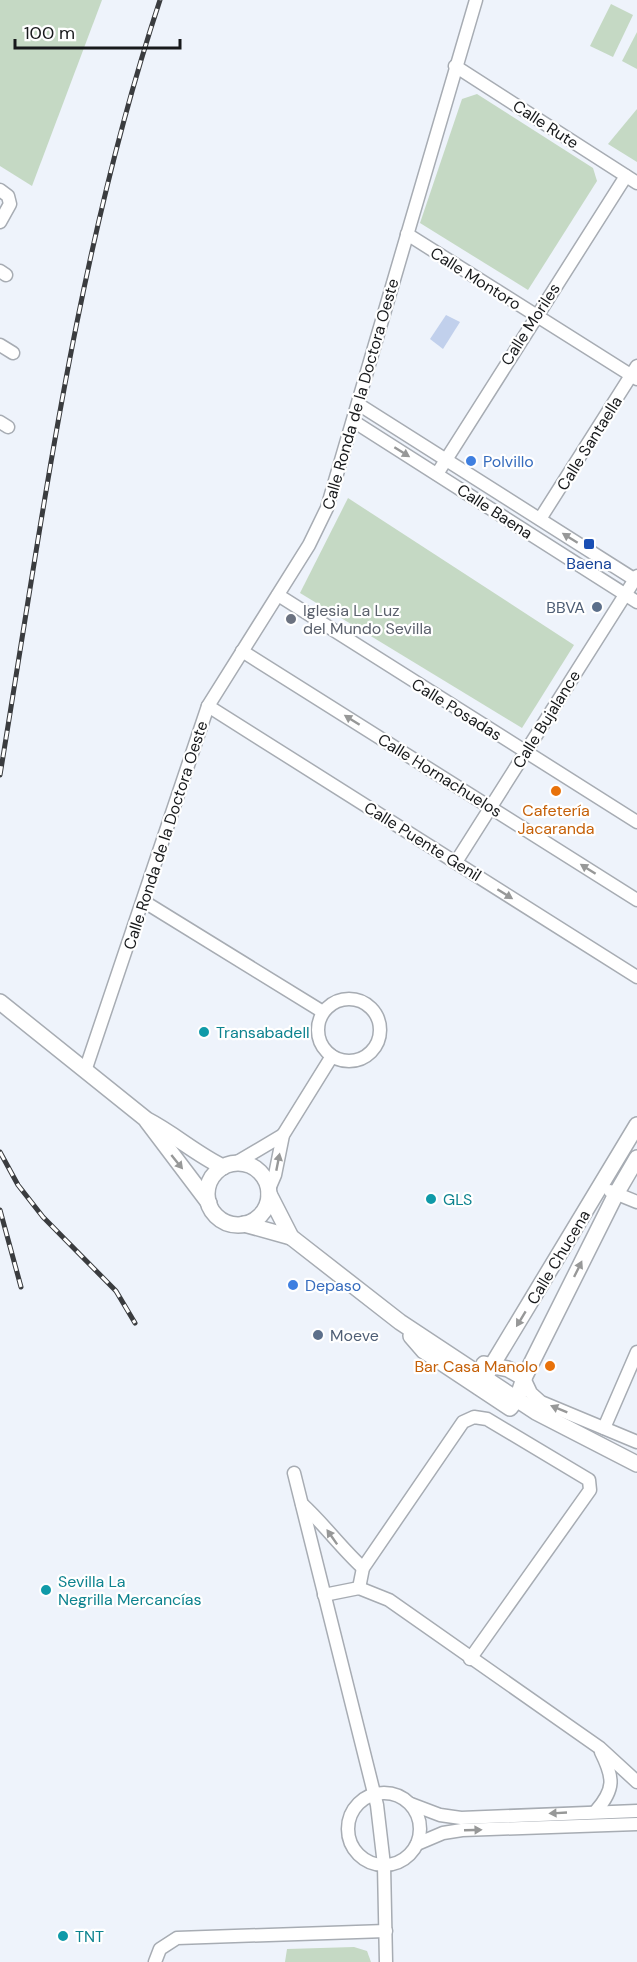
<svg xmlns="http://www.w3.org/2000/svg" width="637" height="1962" font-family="'DM Sans',sans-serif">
	<rect width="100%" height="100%" fill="#eef3fb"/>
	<g fill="#c5d9c4">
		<polygon points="0,0 102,0 32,186 0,166"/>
		<polygon points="611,4 633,15 613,57 590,46"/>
		<polygon points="637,32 637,69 622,61"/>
		<polygon points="477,94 593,168 597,181 528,290 420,223 462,99"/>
		<polygon points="637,109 637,162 608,144"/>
		<polygon points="348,498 574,645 522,728 300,593"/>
		<polygon points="354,1947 367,1951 371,1962 285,1962 287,1949"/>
	</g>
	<polygon fill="#c1d0ec" points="446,315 460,322 443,349 430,339"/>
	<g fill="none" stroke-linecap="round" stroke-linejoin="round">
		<g stroke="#a7acb3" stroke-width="15">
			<g id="minor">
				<polyline points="455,66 637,183"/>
				<polyline points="0,190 8,196 10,204 0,222"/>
				<polyline points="407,234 637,379"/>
				<polyline points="0,271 6,275"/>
				<polyline points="0,345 13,353"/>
				<polyline points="358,404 637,581"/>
				<polyline points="353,421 637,602"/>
				<polyline points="0,422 8,427"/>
				<polyline points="437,474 626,176"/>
				<polyline points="540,519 637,366"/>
				<polyline points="278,595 637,822"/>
				<polyline points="242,651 637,900"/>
				<polyline points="208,706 637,977"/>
				<polyline points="456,862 637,576"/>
				<polyline points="143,901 323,1012"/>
				<circle cx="349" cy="1030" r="31"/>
				<polyline points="85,1071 208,706 309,545 327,508 476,0"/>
				<polyline points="234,1164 283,1135"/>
				<polyline points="269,1189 275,1175 283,1135 332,1056"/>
				<polyline points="610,1191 637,1202"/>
				<polyline points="524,1378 531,1393 541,1402 637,1442"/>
				<polyline points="604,1428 637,1352"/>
				<polyline points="294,1473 377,1805 384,1865 386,1962"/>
				<path d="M302,1504C324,1524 341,1548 363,1568"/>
				<polyline points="359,1588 363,1568 463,1422 474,1417 487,1419 589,1480 590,1490 470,1659"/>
				<polyline points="324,1595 359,1588 389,1600 600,1748 637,1782"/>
				<circle cx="384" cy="1829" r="36"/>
				<polyline points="411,1804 440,1815 461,1818 637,1811"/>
				<path d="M596,1811C615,1789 614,1778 601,1752"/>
				<polyline points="417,1844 443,1833 462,1830 637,1824"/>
				<polyline points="155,1962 160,1949 177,1938 386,1931"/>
			</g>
		</g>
		<g stroke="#a7acb3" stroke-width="18">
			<g id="tertiary">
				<path d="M0,1002L147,1120C174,1134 196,1154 223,1167"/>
				<polyline points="147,1121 209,1203"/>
				<circle cx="238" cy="1194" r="31"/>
				<polyline points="269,1194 291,1237 400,1322 536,1412 637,1464"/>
				<polyline points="244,1224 291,1237"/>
				<polyline points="411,1336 424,1351 510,1408 517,1399 524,1378 616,1194 637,1158"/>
				<polyline points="484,1364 508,1369 524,1378"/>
				<polyline points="479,1387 637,1125"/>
			</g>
		</g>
		<use href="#minor" stroke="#fff" stroke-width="12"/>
		<use href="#tertiary" stroke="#fff" stroke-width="15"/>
		<g stroke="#3a3c3f" stroke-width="5">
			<g id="rail">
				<path d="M0,775C43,515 77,251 160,0"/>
				<polyline points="0,1152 18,1185 43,1217 116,1291 135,1323"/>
				<polyline points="0,1210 21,1287"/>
			</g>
		</g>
		<use href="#rail" stroke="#fff" stroke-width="3" stroke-dasharray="9" stroke-linecap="butt"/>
	</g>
	<defs><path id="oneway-solid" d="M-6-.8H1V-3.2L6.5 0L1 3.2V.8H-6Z" transform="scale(1.5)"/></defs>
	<g fill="#979898">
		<use href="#oneway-solid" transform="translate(402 452) rotate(32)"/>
		<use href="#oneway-solid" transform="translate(570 538) rotate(-148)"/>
		<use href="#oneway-solid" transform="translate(352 720) rotate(-148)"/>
		<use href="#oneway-solid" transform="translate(588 869) rotate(-148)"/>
		<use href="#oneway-solid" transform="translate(505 894) rotate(32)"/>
		<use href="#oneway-solid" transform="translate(177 1162) rotate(51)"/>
		<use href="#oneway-solid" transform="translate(278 1162) rotate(-79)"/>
		<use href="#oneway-solid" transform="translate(578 1269) rotate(-64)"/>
		<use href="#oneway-solid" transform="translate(521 1319) rotate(121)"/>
		<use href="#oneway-solid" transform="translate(559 1409) rotate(-158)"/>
		<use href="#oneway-solid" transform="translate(332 1537) rotate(-125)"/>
		<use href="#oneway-solid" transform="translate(558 1813) rotate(177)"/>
		<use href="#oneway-solid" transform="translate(473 1830) rotate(-2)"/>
	</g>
	<g fill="#3f7fe0" stroke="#fff" stroke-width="2">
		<circle cx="471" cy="461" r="6"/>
		<circle cx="293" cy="1285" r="6"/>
	</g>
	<rect fill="#1a4fb4" stroke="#fff" stroke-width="2" x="583" y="538" width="12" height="12" rx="3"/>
	<g fill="#5c6f8a" stroke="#fff" stroke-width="2">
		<circle cx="597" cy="607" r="6"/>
		<circle cx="318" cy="1335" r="6"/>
	</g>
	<circle fill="#6b7280" stroke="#fff" stroke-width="2" cx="291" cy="619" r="6"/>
	<g fill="#e8710a" stroke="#fff" stroke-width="2">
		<circle cx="556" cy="791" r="6"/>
		<circle cx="550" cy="1366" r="6"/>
	</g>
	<g fill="#0f9aa8" stroke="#fff" stroke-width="2">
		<circle cx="204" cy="1032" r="6"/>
		<circle cx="431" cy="1199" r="6"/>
		<circle cx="46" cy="1590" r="6"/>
		<circle cx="63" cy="1936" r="6"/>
	</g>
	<g text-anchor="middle" stroke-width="4.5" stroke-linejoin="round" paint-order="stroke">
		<g font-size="16" fill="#17191b" stroke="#fff">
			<text transform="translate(546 124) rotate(33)" y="6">Calle Rute</text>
			<text transform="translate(476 278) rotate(32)" y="6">Calle Montoro</text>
			<text transform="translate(530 324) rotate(-57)" y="6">Calle Moriles</text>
			<text transform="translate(360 394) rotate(-74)" y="6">Calle Ronda de la Doctora Oeste</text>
			<text transform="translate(589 443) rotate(-58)" y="6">Calle Santaella</text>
			<text transform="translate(495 511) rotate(33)" y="6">Calle Baena</text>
			<text transform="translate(457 709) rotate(32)" y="6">Calle Posadas</text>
			<text transform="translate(546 719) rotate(-58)" y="6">Calle Bujalance</text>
			<text transform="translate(440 775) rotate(32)" y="6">Calle Hornachuelos</text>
			<text transform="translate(165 835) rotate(-72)" y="6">Calle Ronda de la Doctora Oeste</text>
			<text transform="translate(423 841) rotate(32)" y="6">Calle Puente Genil</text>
			<text transform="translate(558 1257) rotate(-59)" y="6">Calle Chucena</text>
		</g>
		<g font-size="16" fill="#366cbe" stroke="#fff" text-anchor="start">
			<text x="483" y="467">Polvillo</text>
			<text x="305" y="1291">Depaso</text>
		</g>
		<g font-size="16" fill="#164399" stroke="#fff">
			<text x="589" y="569">Baena</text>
		</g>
		<g font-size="16" fill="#4e5e75" stroke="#fff" text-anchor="end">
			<text x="585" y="613">BBVA</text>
			<text x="330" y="1341" text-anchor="start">Moeve</text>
		</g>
		<g font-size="16" fill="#5b616d" stroke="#fff" text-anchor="start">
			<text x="303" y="616">Iglesia La Luz<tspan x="303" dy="18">del Mundo Sevilla</tspan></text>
		</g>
		<g font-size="16" fill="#c56008" stroke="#fff">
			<text x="556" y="816">Cafetería<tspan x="556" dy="18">Jacaranda</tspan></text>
			<text x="538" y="1372" text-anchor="end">Bar Casa Manolo</text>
		</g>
		<g font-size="16" fill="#0d838f" stroke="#fff" text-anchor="start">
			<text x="216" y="1038">Transabadell</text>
			<text x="443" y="1205">GLS</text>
			<text x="58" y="1587">Sevilla La<tspan x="58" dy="18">Negrilla Mercancías</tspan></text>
			<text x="75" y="1942">TNT</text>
		</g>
	</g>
	<path d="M15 39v9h165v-9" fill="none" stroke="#17191b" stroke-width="3"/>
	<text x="24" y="39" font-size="18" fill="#17191b" stroke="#ffffff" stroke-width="4.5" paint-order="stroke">100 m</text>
</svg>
